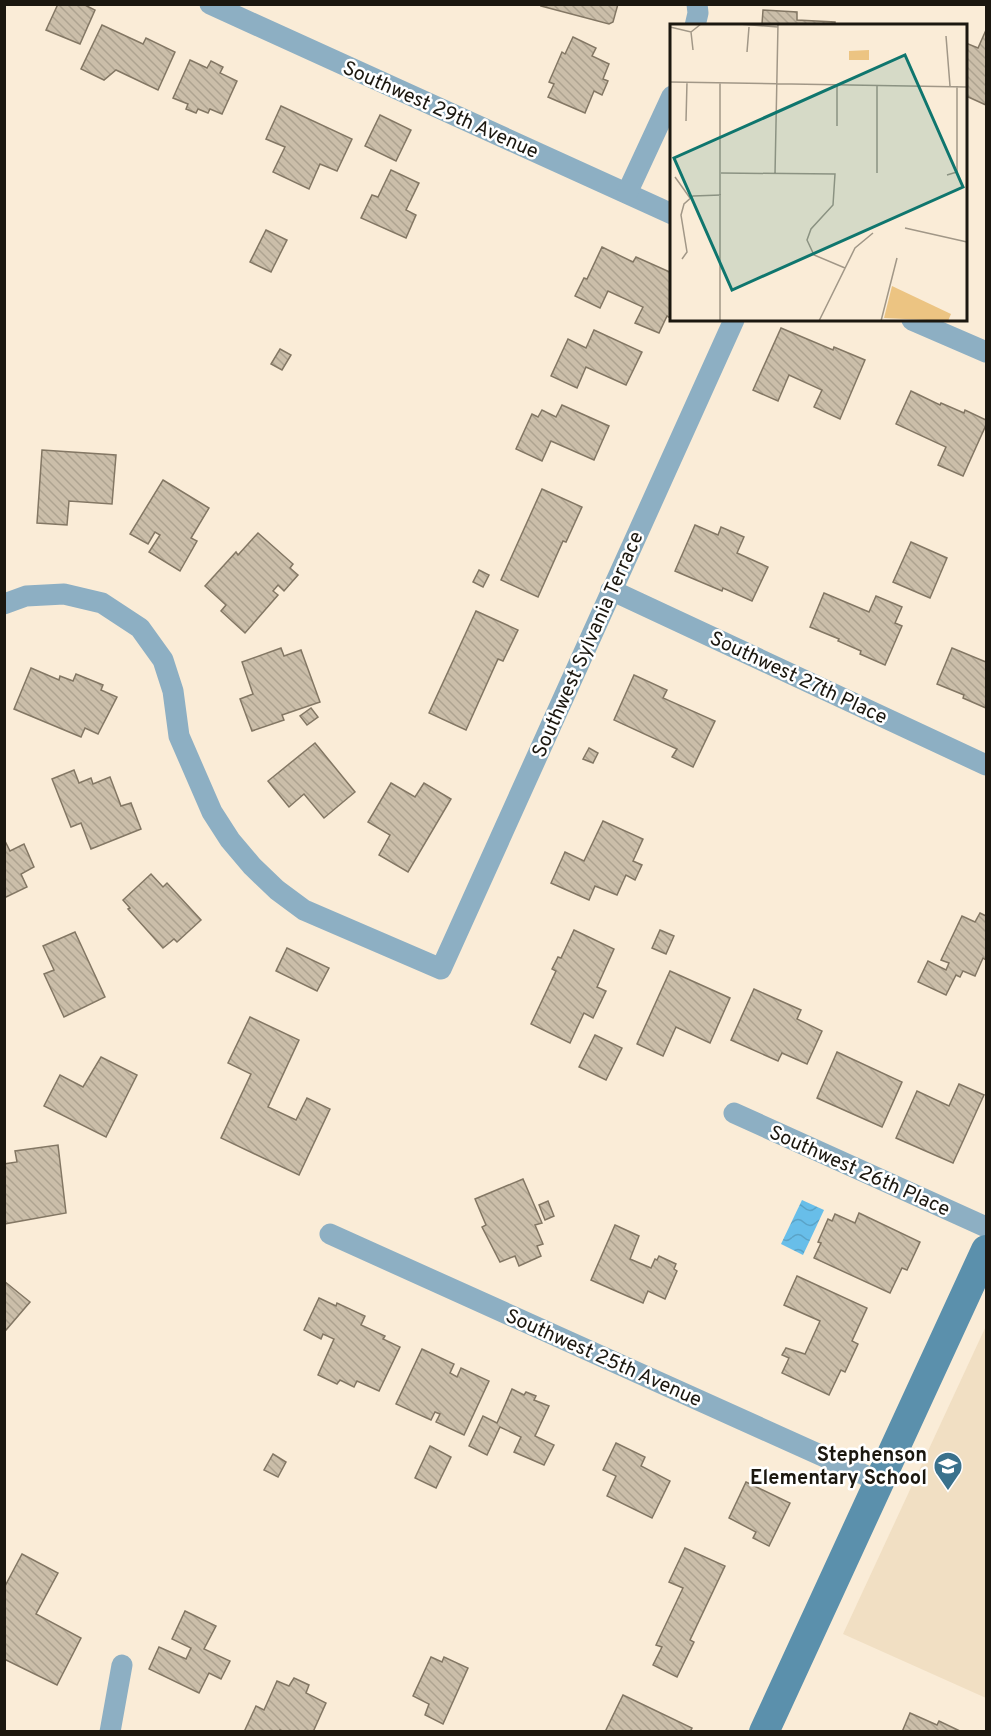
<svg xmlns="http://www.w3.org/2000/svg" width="991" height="1736" font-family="Overpass,sans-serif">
	<defs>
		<pattern id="water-waves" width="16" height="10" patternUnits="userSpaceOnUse" patternTransform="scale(1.5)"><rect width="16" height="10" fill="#68bee9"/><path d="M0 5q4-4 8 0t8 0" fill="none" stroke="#5aa3c7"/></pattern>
		<pattern id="building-back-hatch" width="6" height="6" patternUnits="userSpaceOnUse" patternTransform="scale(1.5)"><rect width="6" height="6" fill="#cbbea9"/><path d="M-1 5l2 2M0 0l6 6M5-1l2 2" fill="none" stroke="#aea390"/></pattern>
	</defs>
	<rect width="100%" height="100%" fill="#faecd7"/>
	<polygon fill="#f1dfc3" points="986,1326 986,1698 843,1634"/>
	<polygon fill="url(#water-waves)" points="802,1200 824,1210 803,1255 781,1244"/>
	<g fill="url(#building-back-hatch)" stroke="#837764" stroke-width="1.5">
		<polygon points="58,4 83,4 95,10 80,44 46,30"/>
		<polygon points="542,4 618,4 613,22 609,24 541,6"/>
		<polygon points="763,10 797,12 797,20 835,22 835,26 763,26 762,24"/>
		<polygon points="102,25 143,44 146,38 175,52 158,90 116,70 104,80 81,69"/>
		<polygon points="986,30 986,105 966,96 966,43 978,48"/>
		<polygon points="573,37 596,48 592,56 609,64 603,79 608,81 602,95 594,91 585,113 548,97 554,84 549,82 562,52 565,54"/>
		<polygon points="190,60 207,68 211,61 223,67 220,73 237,81 222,114 210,109 208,113 198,109 196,113 186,109 188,104 173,98"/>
		<polygon points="281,106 352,139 337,171 320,164 309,189 273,172 285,147 266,139"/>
		<polygon points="380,115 411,130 396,161 365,146"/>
		<polygon points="391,170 419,183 406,210 416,215 406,238 361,218 372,195 378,197"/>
		<polygon points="266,230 287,240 271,272 250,262"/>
		<polygon points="602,247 633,262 636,257 672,273 672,319 667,316 659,333 635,323 643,307 608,291 600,308 575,296 584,278 587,279"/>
		<polygon points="781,328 833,350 834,347 865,360 840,419 814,407 822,390 789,375 778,401 753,390"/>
		<polygon points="594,330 642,352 626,385 586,367 577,388 551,376 568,339 586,348"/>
		<polygon points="280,349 291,355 282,370 271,364"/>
		<polygon points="911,391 940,405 941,403 964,413 965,410 986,420 986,425 963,476 938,465 946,447 896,424"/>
		<polygon points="562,405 609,426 594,460 551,441 542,461 516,449 532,414 538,417 542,410 556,417"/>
		<polygon points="42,450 116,455 112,504 69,501 67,525 37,523"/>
		<polygon points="163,480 209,508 191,538 197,541 180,571 149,552 160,535 155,532 148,544 130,534"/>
		<polygon points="542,489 582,507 566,542 563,541 538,597 501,580"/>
		<polygon points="695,525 718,535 721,527 744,537 737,553 768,567 752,601 723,588 722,591 675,571"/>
		<polygon points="258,533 293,564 290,568 298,575 284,591 278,585 273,591 278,595 245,633 221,611 226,605 205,586 236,552 238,555"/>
		<polygon points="911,542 947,558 930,598 893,582"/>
		<polygon points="479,570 489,575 483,587 473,582"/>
		<polygon points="824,593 869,612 876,596 902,607 895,623 902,626 885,665 860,654 861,651 838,641 839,639 810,627"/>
		<polygon points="476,611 518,630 503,661 498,659 466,730 429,713"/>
		<polygon points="281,648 284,656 301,650 320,702 282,715 284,720 252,731 240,699 253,694 242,662"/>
		<polygon points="952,648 986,662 986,708 963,698 964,695 937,684"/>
		<polygon points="31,668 59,680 60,676 73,681 76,674 103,685 101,690 117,697 98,734 85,728 81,737 14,709"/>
		<polygon points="634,675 667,690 663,698 715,721 693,767 672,757 677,749 614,720"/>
		<polygon points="311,708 318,717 307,725 300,716"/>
		<polygon points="315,743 355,792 324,818 304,794 289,807 268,781"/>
		<polygon points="589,748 598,753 593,763 583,759"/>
		<polygon points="74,770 79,783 91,778 93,784 110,777 121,806 131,803 141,829 91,849 81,823 71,827 52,779"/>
		<polygon points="391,783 415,797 424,783 451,799 408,872 379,855 390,835 368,822"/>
		<polygon points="603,821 643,839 633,861 642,865 635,880 626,875 617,895 595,886 589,900 551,883 565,852 584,861"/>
		<polygon points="4,839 10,851 24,844 34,867 21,874 27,887 4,898"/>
		<polygon points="151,874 163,887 167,883 201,920 177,942 174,939 163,948 128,909 130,908 123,900"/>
		<polygon points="980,913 986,916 986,960 983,958 975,976 963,971 960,977 956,975 946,995 918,982 928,961 946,970 949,963 941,960 962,916 975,922"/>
		<polygon points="574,930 614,949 597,987 606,991 593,1018 584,1013 570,1043 531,1024 556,971 552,969 558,957 561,958"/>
		<polygon points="660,930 674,936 666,954 652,948"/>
		<polygon points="75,932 105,997 64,1017 44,974 54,970 43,946"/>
		<polygon points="287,948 329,968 317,991 276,971"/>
		<polygon points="670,971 730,998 710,1043 676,1027 663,1056 637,1044"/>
		<polygon points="754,989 801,1010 797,1019 822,1031 807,1064 782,1053 778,1061 731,1040"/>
		<polygon points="250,1017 299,1040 268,1107 296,1120 307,1098 330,1109 299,1175 221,1138 251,1074 228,1063"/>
		<polygon points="595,1035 622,1048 606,1080 579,1067"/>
		<polygon points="837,1052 902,1082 882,1127 817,1098"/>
		<polygon points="101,1057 137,1075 106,1137 44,1106 60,1075 83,1087"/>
		<polygon points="959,1084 984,1095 953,1163 896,1138 917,1091 949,1106"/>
		<polygon points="58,1145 66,1213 4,1224 4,1164 17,1162 15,1151"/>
		<polygon points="523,1179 542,1223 535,1225 543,1244 537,1246 541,1256 519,1266 515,1256 500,1262 482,1227 486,1225 475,1199"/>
		<polygon points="548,1201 554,1216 545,1220 539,1205"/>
		<polygon points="859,1213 920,1242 907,1270 902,1268 890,1293 814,1258 821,1243 818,1242 828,1219 832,1221 835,1214 855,1223"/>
		<polygon points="615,1225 639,1236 630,1259 651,1268 655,1259 657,1260 659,1256 676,1264 674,1269 677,1271 665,1299 648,1291 643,1303 591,1280"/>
		<polygon points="797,1276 867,1308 852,1341 858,1344 845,1372 841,1370 829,1395 782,1373 789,1358 782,1355 786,1348 805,1354 820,1321 784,1305"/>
		<polygon points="4,1281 30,1302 6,1330 4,1329"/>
		<polygon points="319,1298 336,1306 337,1303 365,1316 361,1325 385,1336 383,1339 400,1347 379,1391 357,1381 354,1387 340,1380 337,1384 318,1375 334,1339 323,1334 321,1339 304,1330"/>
		<polygon points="422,1349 454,1364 450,1373 457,1377 461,1368 489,1381 464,1435 436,1422 440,1414 435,1412 431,1420 396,1404"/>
		<polygon points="512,1389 524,1395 526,1392 536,1396 534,1400 549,1406 535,1436 554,1445 544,1465 514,1452 521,1437 500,1427 487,1455 469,1446 483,1416 497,1423"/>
		<polygon points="616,1443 645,1457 641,1466 670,1481 652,1518 607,1496 616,1476 603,1470"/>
		<polygon points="430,1446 451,1457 436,1488 415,1478"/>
		<polygon points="273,1454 286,1462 278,1477 264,1470"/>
		<polygon points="746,1482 790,1503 769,1546 753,1538 756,1532 729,1518"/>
		<polygon points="685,1548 725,1566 690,1640 694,1642 677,1677 653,1665 662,1647 656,1645 683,1588 669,1582"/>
		<polygon points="22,1554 58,1573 36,1614 81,1638 57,1685 4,1659 4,1588"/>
		<polygon points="185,1611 216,1626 204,1649 230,1661 221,1679 209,1673 199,1693 149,1669 159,1647 186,1659 191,1648 172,1639"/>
		<polygon points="431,1657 442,1662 444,1657 468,1668 443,1724 425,1715 429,1704 413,1696"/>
		<polygon points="294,1678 309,1685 306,1693 326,1703 313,1732 284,1732 280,1730 279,1732 244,1732 256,1706 264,1710 277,1681 289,1686"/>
		<polygon points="623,1695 692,1728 690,1732 605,1732"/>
		<polygon points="910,1713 937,1725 939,1721 962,1732 902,1732"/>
	</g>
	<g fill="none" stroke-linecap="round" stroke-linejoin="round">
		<g stroke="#8dafc3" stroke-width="21">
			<polyline points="210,4 672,214"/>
			<polyline points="695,26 698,13 697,4"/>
			<polyline points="627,193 672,96"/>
			<polyline points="912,320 986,352"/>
			<polyline points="611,590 986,765"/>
			<polyline points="4,604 26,596 64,594 102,603 140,628 163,660 173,691 179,736 212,812 230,840 252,866 277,890 304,910 441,969 734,320"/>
			<polyline points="734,1113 986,1227"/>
			<polyline points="330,1234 878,1481"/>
			<polyline points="110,1732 122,1665"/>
		</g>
		<polyline stroke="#5b90ac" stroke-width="30" points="764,1732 986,1250"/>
	</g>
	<defs>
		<g id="school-pin" transform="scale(1.5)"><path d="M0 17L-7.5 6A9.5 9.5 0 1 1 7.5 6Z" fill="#3a718c" stroke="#fff"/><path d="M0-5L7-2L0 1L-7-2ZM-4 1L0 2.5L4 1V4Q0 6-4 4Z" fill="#fff"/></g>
	</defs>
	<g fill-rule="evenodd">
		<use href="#school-pin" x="948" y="1466"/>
	</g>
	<g text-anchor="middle" stroke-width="5" stroke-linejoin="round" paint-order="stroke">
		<g font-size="20" fill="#1b170f" stroke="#fff">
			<text transform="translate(441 109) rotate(24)" y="7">Southwest 29th Avenue</text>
			<text transform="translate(587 644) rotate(-66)" y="7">Southwest Sylvania Terrace</text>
			<text transform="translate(799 677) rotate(25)" y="7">Southwest 27th Place</text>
			<text transform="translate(860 1170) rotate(24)" y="7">Southwest 26th Place</text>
			<text transform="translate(604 1357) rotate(24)" y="7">Southwest 25th Avenue</text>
		</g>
		<g font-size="20" font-weight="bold" fill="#1b170f" stroke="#fff" text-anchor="end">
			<text x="927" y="1461">Stephenson<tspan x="927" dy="23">Elementary School</tspan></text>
		</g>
	</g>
	<g transform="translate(670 24)">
		<rect width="297" height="297" fill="#faecd7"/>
		<path d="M222,262L281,290L278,297L214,294Z" fill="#ecc482"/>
		<path d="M199,26V36H179V27Z" fill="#ecc482"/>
		<path fill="none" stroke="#a19787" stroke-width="1.5" d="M69,0L108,3M0,3L21,8L31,0M21,8L23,26M276,12L280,62M77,28L79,3M0,58L297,63M50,59V296M16,97L17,58M167,102V60M51,149L165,150L163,181L141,205L137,216L144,231L175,244M207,149V61M105,150L108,0M277,151L287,148V62M5,153L20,174M235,204L297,218M12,235L17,228L11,191L14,180L23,172L51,171M149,297L185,224L203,209M211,297L227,234"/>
		<path fill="#0f766e" fill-opacity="0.15" stroke="#0f766e" stroke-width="3" d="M235,31L293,163L62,266L4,134Z"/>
		<rect width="297" height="297" fill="none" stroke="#1b170f" stroke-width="3"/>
	</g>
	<rect width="991" height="1736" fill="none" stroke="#1b170f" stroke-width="12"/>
</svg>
